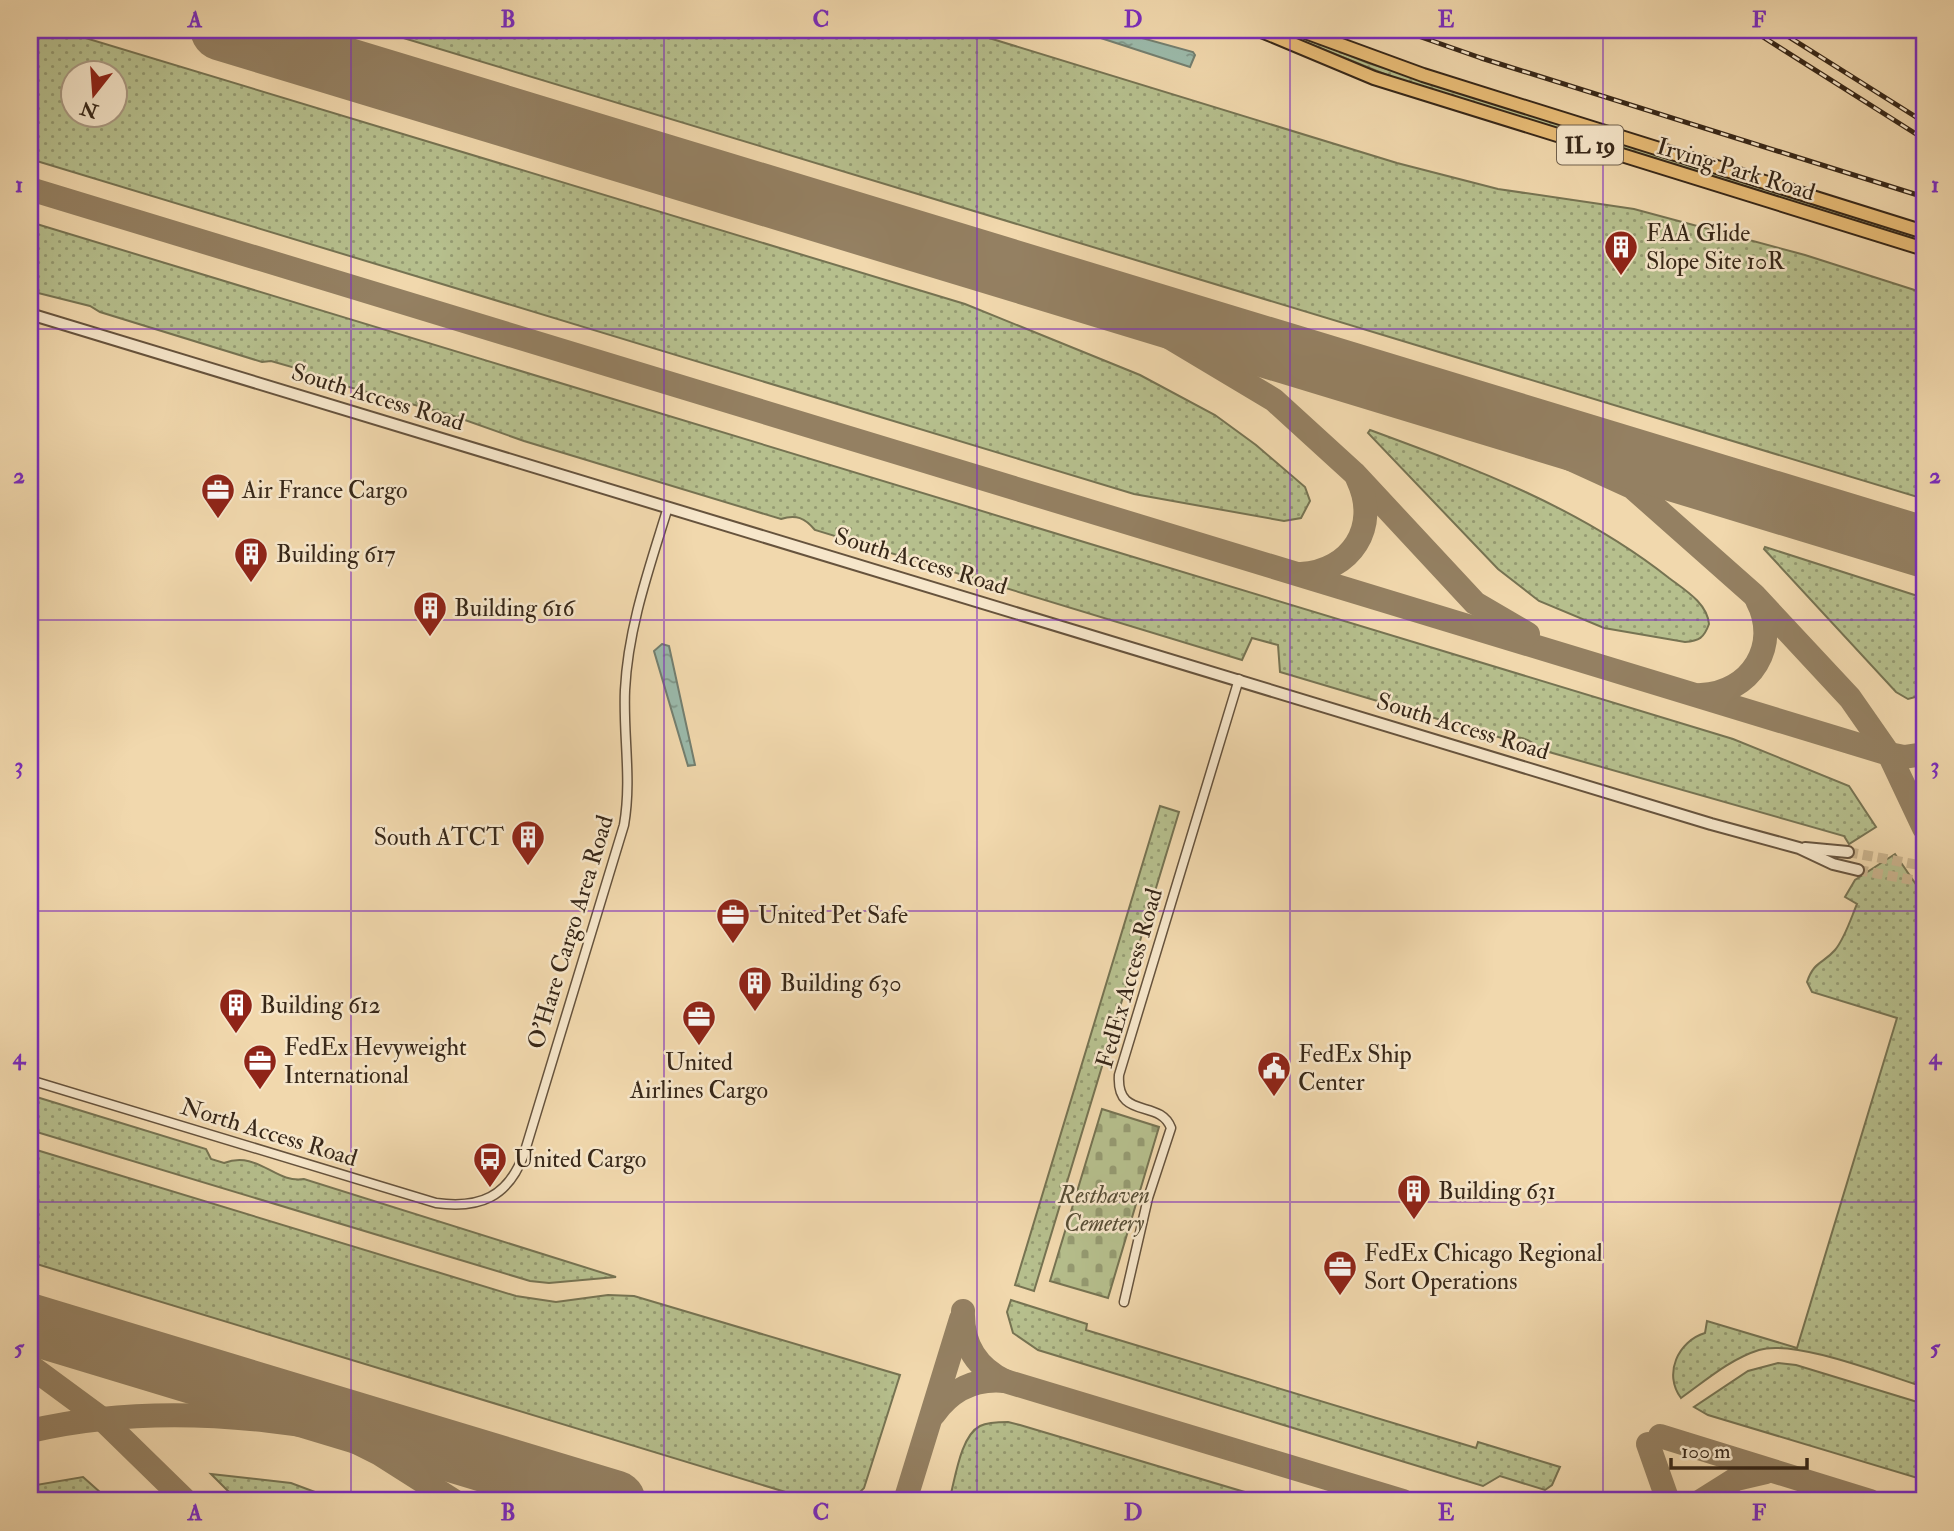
<svg xmlns="http://www.w3.org/2000/svg" width="1954" height="1531" font-family="'IM FELL Double Pica',serif">
	<defs>
		<pattern id="grass-dots" width="8" height="8" patternUnits="userSpaceOnUse" patternTransform="scale(1.75)"><rect width="8" height="8" fill="#b6bf8d"/><path d="M2 2h.1M6 6h.1" fill="none" stroke="#959b72" stroke-width="1.8" stroke-linecap="round"/></pattern>
		<pattern id="cemetery-stones" width="16" height="16" patternUnits="userSpaceOnUse" patternTransform="scale(1.75)"><rect width="16" height="16" fill="#b6bf8d"/><path d="M2 7V4a2 2 0 0 1 4 0v3zM10 15v-3a2 2 0 0 1 4 0v3z" fill="#959b72"/></pattern>
		<pattern id="water-ripples" width="26" height="14" patternUnits="userSpaceOnUse" patternTransform="scale(1.75)"><rect width="26" height="14" fill="#9bbaab"/><path d="M2 4q2-2 4 0t4 0M15 11q2-2 4 0t4 0" fill="none" stroke="#7f978a"/></pattern>
	</defs>
	<rect width="100%" height="100%" fill="#f1d8ad"/>
	<filter id="stains"><feTurbulence type="fractalNoise" baseFrequency=".00286" numOctaves="4"/><feColorMatrix values="0 0 0 0 .2 0 0 0 0 .09 0 0 0 0 .02 0 0 0 .5 -.17"/></filter>
	<radialGradient id="worn" r=".72"><stop offset=".6" stop-color="#630" stop-opacity="0"/><stop offset="1" stop-color="#630" stop-opacity=".3"/></radialGradient>
	<g fill="url(#grass-dots)" stroke="#767352" stroke-width="2" fill-rule="evenodd">
		<path d="M30,30H59L965,304L1140,375L1215,415L1256,445L1305,487L1310,501L1301,518L1284,521L1134,494L30,159ZM74,74H116V116H74Z"/>
		<polygon points="377,30 963,30 1397,163 1498,189 1634,209 1805,255 1924,293 1924,499"/>
		<polygon points="1275,30 1287,30 1368,63 1575,128 1574,134 1397,79"/>
		<polygon points="1609,139 1924,237 1924,243 1607,144"/>
		<path d="M30,222L1733,739L1849,786L1876,827L1849,844L1844,836L1542,750C1529,739 1521,735 1505,739L1280,672L1278,645L1252,638L1242,660L815,530C805,518 796,514 781,519L524,441L448,414L301,374L299,369L271,361L262,362L100,312L90,306L30,291Z"/>
		<path d="M1370,430C1476,469 1579,507 1669,578C1685,590 1707,603 1709,624C1704,638 1699,641 1685,642L1604,628L1539,601L1498,569L1368,433Z"/>
		<polygon points="1765,547 1924,598 1923,695 1908,699 1896,692 1764,549"/>
		<polygon points="1160,806 1179,812 1034,1291 1015,1285"/>
		<path d="M1895,854L1924,896V1387C1885,1375 1795,1339 1759,1350C1730,1359 1705,1381 1681,1398C1663,1374 1678,1341 1705,1333L1707,1321L1797,1348L1897,1018L1812,992L1807,982C1814,961 1823,964 1835,950C1845,938 1851,918 1857,904L1845,897L1855,880Z"/>
		<path d="M30,1095L206,1149L211,1159L224,1163C258,1150 275,1184 304,1179L616,1277L549,1283L530,1281L30,1130Z"/>
		<polygon points="30,1148 516,1296 556,1302 608,1295 634,1296 900,1375 864,1488 851,1501 815,1501 30,1262"/>
		<polygon points="1011,1300 1087,1324 1086,1330 1476,1448 1478,1442 1560,1467 1552,1485 1545,1490 1500,1476 1483,1486 1038,1350 1013,1333 1007,1312"/>
		<polygon points="1778,1363 1796,1365 1924,1404 1924,1480 1708,1415 1694,1407 1748,1371"/>
		<path d="M1008,1422L1020,1425L1275,1501H949C955,1481 960,1436 980,1426C988,1422 999,1422 1008,1422Z"/>
		<polygon points="211,1474 291,1483 339,1501 238,1501"/>
		<polygon points="83,1477 110,1501 30,1501 30,1486"/>
	</g>
	<polygon fill="url(#cemetery-stones)" stroke="#767352" stroke-width="2" points="1102,1109 1159,1127 1108,1298 1050,1281"/>
	<g fill="url(#water-ripples)" stroke="#737f70" stroke-width="2">
		<polygon points="1076,30 1113,30 1193,52 1195,55 1190,67"/>
		<polygon points="662,644 669,646 695,765 688,766 654,651"/>
	</g>
	<g fill="none" stroke-linecap="round" stroke-linejoin="round">
		<g stroke="#948062" stroke-width="24">
			<polyline points="30,189 1889,754 1904,757 1924,754"/>
			<polyline points="962,254 1157,330 1274,400 1354,473 1475,603 1528,634"/>
			<polyline points="1380,381 1487,421 1632,487 1754,595 1850,698 1889,754 1924,828"/>
			<path d="M1301,574C1351,571 1380,527 1358,480"/>
			<path d="M1701,695C1751,693 1781,645 1757,600"/>
			<path d="M963,1311C962,1343 975,1367 1005,1381L1403,1501"/>
			<polyline points="30,1366 102,1419 186,1501"/>
			<polyline points="176,1368 297,1416"/>
			<path d="M934,1414C951,1390 975,1378 1005,1381"/>
			<path d="M30,1431C187,1394 347,1428 500,1467"/>
			<polyline points="1660,1436 1870,1501"/>
			<polyline points="350,1439 380,1454 454,1501"/>
			<polyline points="1648,1444 1668,1501"/>
			<polyline points="905,1501 961,1319"/>
			<polyline points="1701,1501 1736,1479 1766,1472"/>
		</g>
		<g stroke="#948062" stroke-width="61">
			<polyline points="221,30 1924,547"/>
			<polyline points="30,1324 615,1501"/>
		</g>
		<g stroke="#ccb58f" stroke-width="10" stroke-dasharray="10 5" stroke-linecap="butt">
			<polyline points="1848,852 1924,866"/>
			<polyline points="1858,870 1924,882"/>
		</g>
		<g stroke="#66533d" stroke-width="11">
			<g id="minor">
				<path d="M30,1080L436,1203C480,1209 508,1197 524,1154L624,825C632,779 623,736 625,690C628,627 650,566 668,507"/>
				<path d="M1124,1302L1148,1198L1171,1128C1160,1098 1116,1121 1119,1075L1239,679"/>
			</g>
		</g>
		<g stroke="#66533d" stroke-width="14">
			<g id="tertiary">
				<polyline points="30,314 1711,824 1799,848 1833,864 1858,870"/>
				<polyline points="1805,848 1848,852"/>
			</g>
		</g>
		<g stroke="#372718" stroke-width="16">
			<g id="primary">
				<polyline points="1259,30 1374,78 1924,249"/>
				<polyline points="1300,30 1423,75 1924,232"/>
			</g>
		</g>
		<use href="#minor" stroke="#f6e6ca" stroke-width="8"/>
		<use href="#tertiary" stroke="#f6e6ca" stroke-width="10"/>
		<use href="#primary" stroke="#e8bc76" stroke-width="12"/>
		<g stroke="#372718" stroke-width="5">
			<g id="rail">
				<polyline points="1401,30 1481,58 1924,197"/>
				<polyline points="1752,30 1924,139"/>
				<polyline points="1778,30 1924,122"/>
			</g>
		</g>
		<use href="#rail" stroke="#f6e6ca" stroke-width="2.5" stroke-dasharray="8" stroke-linecap="butt"/>
	</g>
	<path fill="none" stroke="#7b2cbf" stroke-width="2" stroke-opacity="0.55" d="M351,30V1501M664,30V1501M977,30V1501M1290,30V1501M1603,30V1501M30,329H1924M30,620H1924M30,911H1924M30,1202H1924"/>
	<defs>
		<g id="building-pin" transform="scale(1.75)"><path d="M0 17L-7.5 6A9.5 9.5 0 1 1 7.5 6Z" fill="#8f2418" stroke="#f6e6ca"/><path d="M-4-6H4V6H1V3H-1V6H-4ZM-2.5-4.3h1.7v1.8h-1.7ZM.8-4.3h1.7v1.8H.8ZM-2.5-1h1.7V.8h-1.7ZM.8-1h1.7V.8H.8Z" fill="#fff"/></g>
		<g id="office-pin" transform="scale(1.75)"><path d="M0 17L-7.5 6A9.5 9.5 0 1 1 7.5 6Z" fill="#8f2418" stroke="#f6e6ca"/><path d="M-6-3h4V-5.5h4V-3h4V5H-6ZM-1-4.5V-3h2v-1.5ZM-6 0V1H6V0Z" fill="#fff"/></g>
		<g id="civic-pin" transform="scale(1.75)"><path d="M0 17L-7.5 6A9.5 9.5 0 1 1 7.5 6Z" fill="#8f2418" stroke="#f6e6ca"/><path d="M-.6-6.5H3V-4.5H.6V-3L4-1V1h2V6H-6V1h2V-1L-.6-3ZM-1.2 2.5V6h2.4V2.5Z" fill="#fff"/></g>
		<g id="bus-pin" transform="scale(1.75)"><path d="M0 17L-7.5 6A9.5 9.5 0 1 1 7.5 6Z" fill="#8f2418" stroke="#f6e6ca"/><path d="M-5-6H5V4H4V6H2V4H-2V6H-4V4H-5ZM-3.5-4V0h7V-4ZM-3.5 1.2v1.5H-2V1.2ZM2 1.2v1.5H3.5V1.2Z" fill="#fff"/></g>
	</defs>
	<g fill-rule="evenodd">
		<use href="#building-pin" x="1621" y="247"/>
		<use href="#office-pin" x="218" y="490"/>
		<use href="#building-pin" x="251" y="554"/>
		<use href="#building-pin" x="430" y="608"/>
		<use href="#building-pin" x="528" y="837"/>
		<use href="#office-pin" x="733" y="915"/>
		<use href="#building-pin" x="755" y="983"/>
		<use href="#building-pin" x="236" y="1005"/>
		<use href="#office-pin" x="699" y="1017"/>
		<use href="#office-pin" x="260" y="1061"/>
		<use href="#civic-pin" x="1274" y="1068"/>
		<use href="#bus-pin" x="490" y="1159"/>
		<use href="#building-pin" x="1414" y="1191"/>
		<use href="#office-pin" x="1340" y="1267"/>
	</g>
	<g text-anchor="middle" stroke-width="5" stroke-linejoin="round" paint-order="stroke">
		<rect fill="#f6e6ca" stroke="#70604d" stroke-width="2" x="1557" y="125.5" width="66" height="39" rx="5"/>
		<g font-size="23" font-weight="bold" fill="#372718">
			<text x="1590" y="153">IL 19</text>
		</g>
		<g font-size="24" fill="#372718" stroke="#f6e6ca">
			<text transform="translate(1736 169) rotate(17)" y="8">Irving Park Road</text>
			<text transform="translate(378 397) rotate(17)" y="8">South Access Road</text>
			<text transform="translate(921 561) rotate(17)" y="8">South Access Road</text>
			<text transform="translate(1463 726) rotate(17)" y="8">South Access Road</text>
			<text transform="translate(570 932) rotate(-73)" y="8">O'Hare Cargo Area Road</text>
			<text transform="translate(1129 978) rotate(-74)" y="8">FedEx Access Road</text>
			<text transform="translate(269 1132) rotate(17)" y="8">North Access Road</text>
		</g>
		<g font-size="24" fill="#372718" stroke="#f6e6ca" text-anchor="start">
			<text x="1646" y="241">FAA Glide<tspan x="1646" dy="28">Slope Site 10R</tspan></text>
			<text x="242" y="498">Air France Cargo</text>
			<text x="276" y="562">Building 617</text>
			<text x="454" y="616">Building 616</text>
			<text x="504" y="845" text-anchor="end">South ATCT</text>
			<text x="758" y="923">United Pet Safe</text>
			<text x="780" y="991">Building 630</text>
			<text x="260" y="1013">Building 612</text>
			<text x="284" y="1055">FedEx Hevyweight<tspan x="284" dy="28">International</tspan></text>
			<text x="1298" y="1062">FedEx Ship<tspan x="1298" dy="28">Center</tspan></text>
			<text x="699" y="1070" text-anchor="middle">United<tspan x="699" dy="28">Airlines Cargo</tspan></text>
			<text x="514" y="1167">United Cargo</text>
			<text x="1438" y="1199">Building 631</text>
			<text x="1364" y="1261">FedEx Chicago Regional<tspan x="1364" dy="28">Sort Operations</tspan></text>
		</g>
		<g font-size="24" font-style="italic" fill="#574d35" stroke="#f6e6ca">
			<text x="1104" y="1203">Resthaven<tspan x="1104" dy="28">Cemetery</tspan></text>
		</g>
	</g>
	<rect width="1954" height="1531" fill="none" stroke="#f1d8ad" stroke-width="77"/>
	<g transform="translate(94 94) rotate(197)"><circle r="33" fill="#f6e6ca" stroke="#aa9a83" stroke-width="2"/>
	<path d="M0-5L12 26L0 18L-12 26Z" fill="#8f2418"/>
	<text y="-10" font-size="19" font-weight="bold" text-anchor="middle" fill="#372718">N</text>
	</g>
	<path d="M1671 1458v10h136v-10" fill="none" stroke="#372718" stroke-width="3.5"/>
	<text x="1681" y="1458" font-size="21" fill="#372718" stroke="#f6e6ca" stroke-width="5" paint-order="stroke">100 m</text>
	<rect x="38" y="38" width="1878" height="1454" fill="none" stroke="#7b2cbf" stroke-width="2.5"/>
	<g font-size="23" text-anchor="middle" font-weight="bold" fill="#7b2cbf">
		<text x="195" y="27">A</text>
		<text x="508" y="27">B</text>
		<text x="821" y="27">C</text>
		<text x="1133" y="27">D</text>
		<text x="1446" y="27">E</text>
		<text x="1759" y="27">F</text>
		<text x="19" y="192">1</text>
		<text x="1935" y="192">1</text>
		<text x="19" y="483">2</text>
		<text x="1935" y="483">2</text>
		<text x="19" y="773">3</text>
		<text x="1935" y="773">3</text>
		<text x="19" y="1064">4</text>
		<text x="1935" y="1064">4</text>
		<text x="19" y="1355">5</text>
		<text x="1935" y="1355">5</text>
		<text x="195" y="1520">A</text>
		<text x="508" y="1520">B</text>
		<text x="821" y="1520">C</text>
		<text x="1133" y="1520">D</text>
		<text x="1446" y="1520">E</text>
		<text x="1759" y="1520">F</text>
	</g>
	<rect width="100%" height="100%" filter="url(#stains)"/>
	<rect width="100%" height="100%" fill="url(#worn)"/>
</svg>
